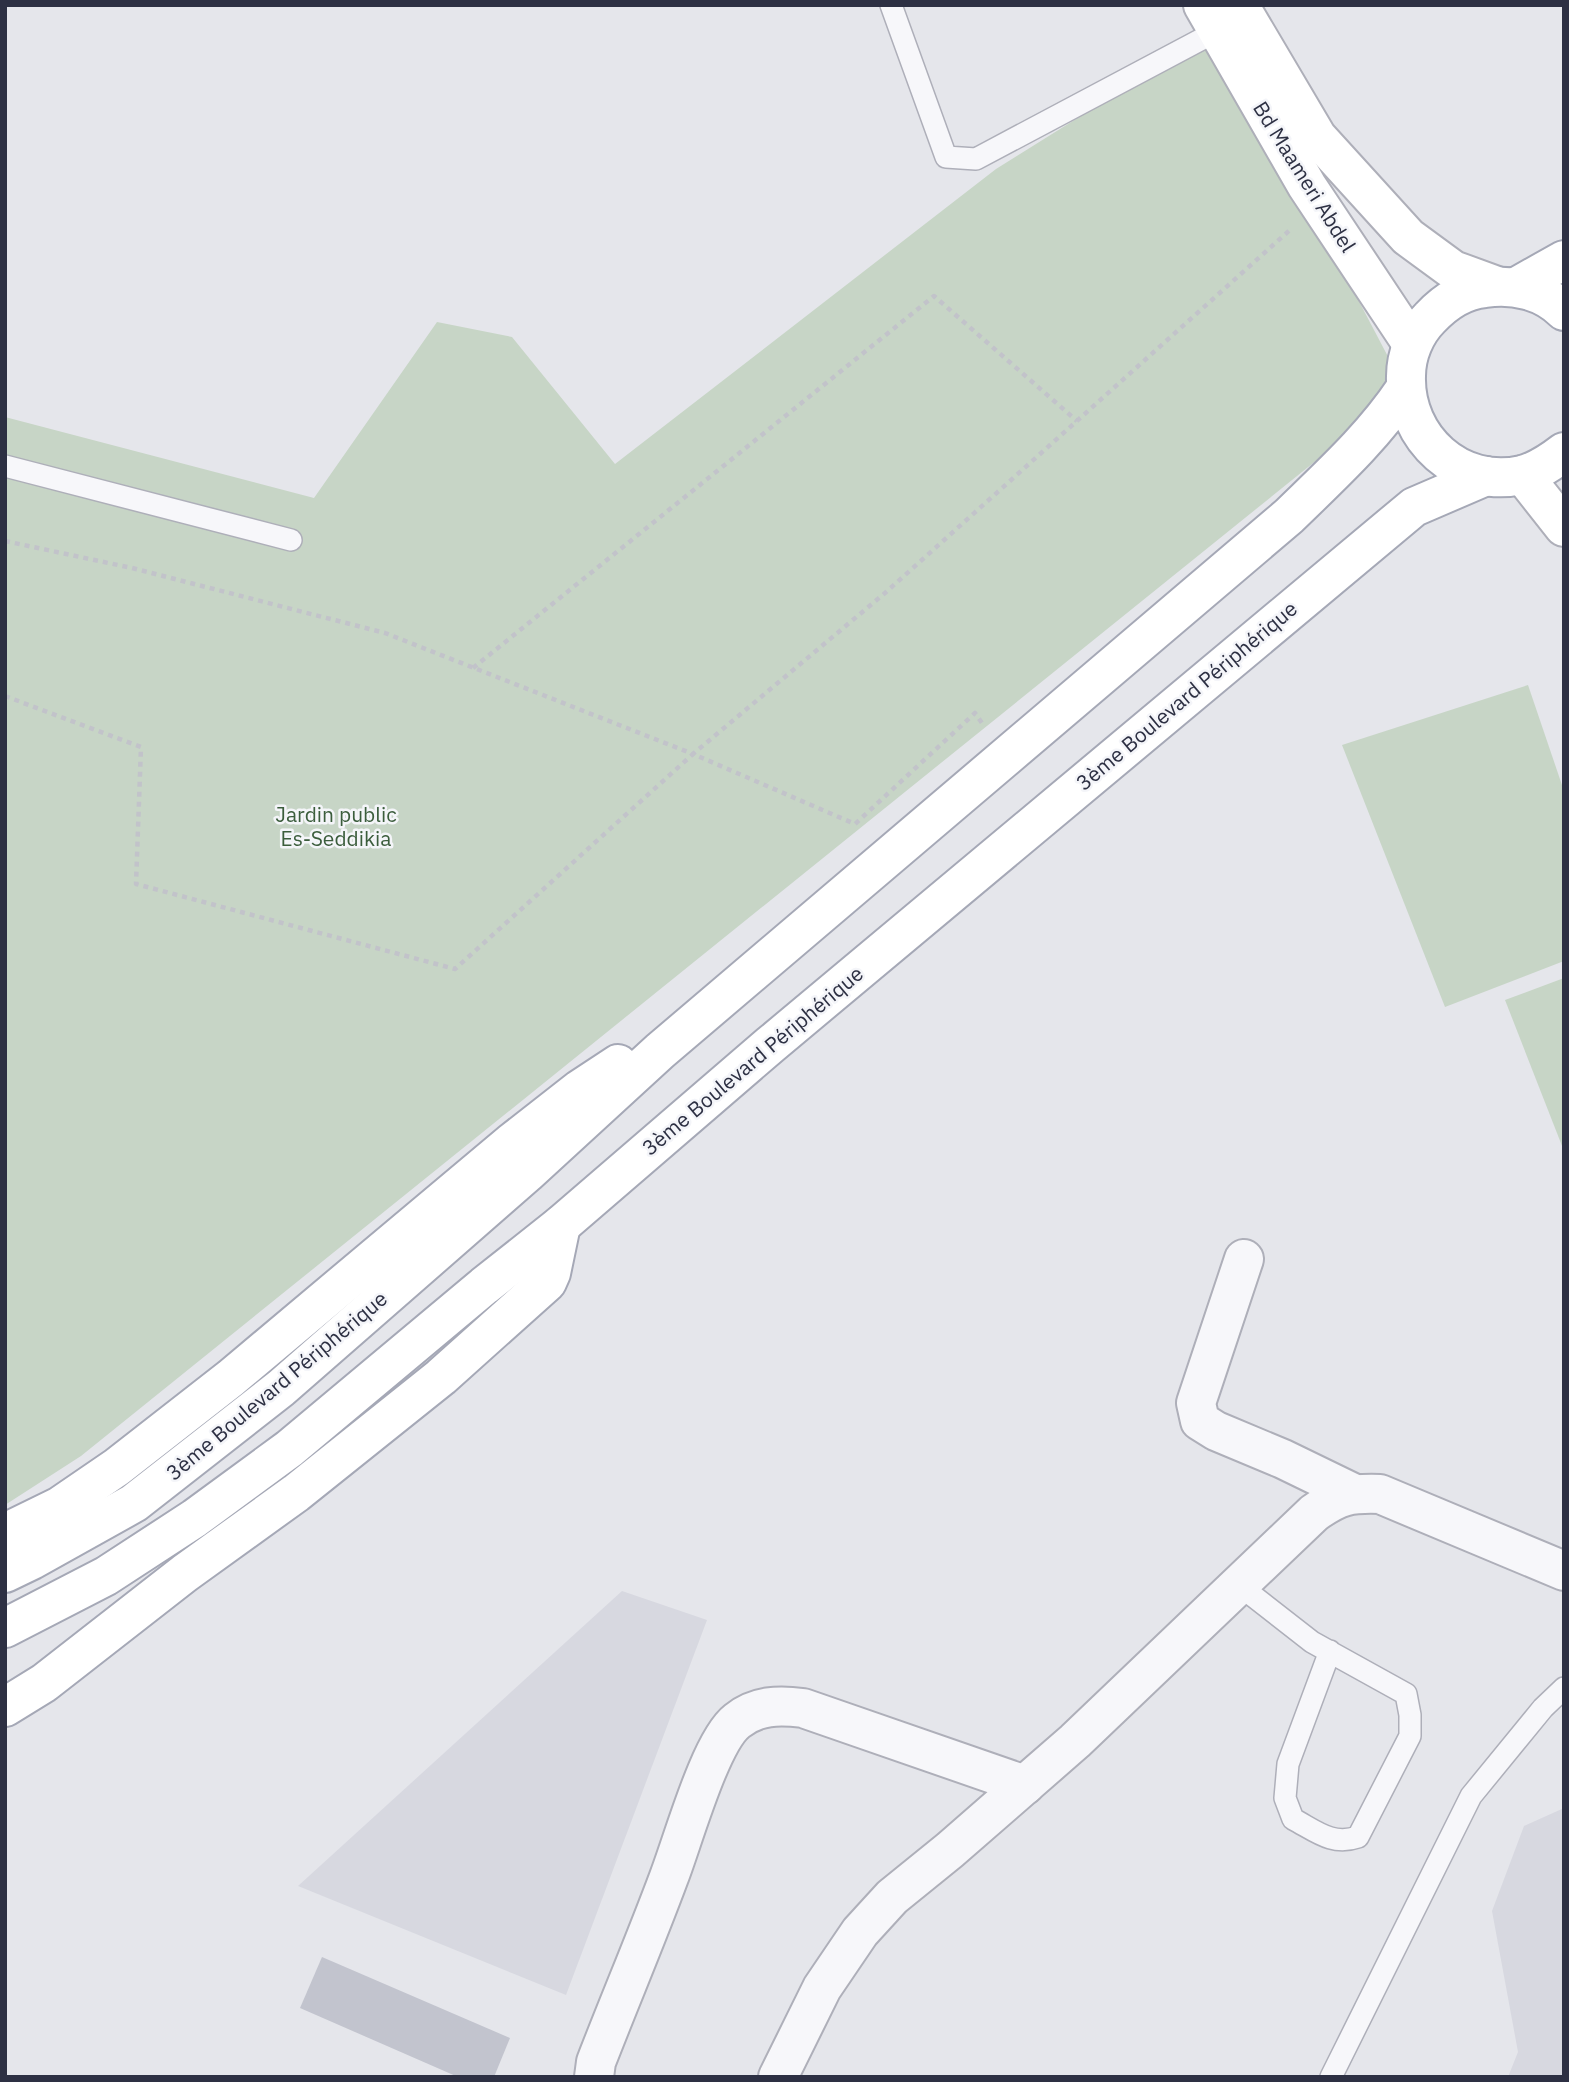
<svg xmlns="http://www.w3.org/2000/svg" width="1569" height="2082" font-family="'IBM Plex Sans',sans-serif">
	<rect width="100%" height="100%" fill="#e5e6eb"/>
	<g fill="#d7d8e0">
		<polygon points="622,1591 707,1620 566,1995 298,1886"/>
		<polygon points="1564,1808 1564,2077 1508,2077 1518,2052 1492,1911 1524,1826"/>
	</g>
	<g fill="#c7d5c6">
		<polygon points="1217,31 1405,389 81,1456 5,1505 5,417 314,498 437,322 512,337 615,464 996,169"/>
		<polygon points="1528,685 1564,791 1564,961 1445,1007 1342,745"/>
		<polygon points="1564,978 1564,1151 1505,1000"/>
	</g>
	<polygon fill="#c2c4ce" points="322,1957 510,2038 494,2077 458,2077 300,2008"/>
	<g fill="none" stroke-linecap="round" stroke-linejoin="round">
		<g stroke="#aeafb9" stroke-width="24">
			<g id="lane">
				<polyline points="891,5 946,157 976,159 1217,31"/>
				<polyline points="5,466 291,540"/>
				<path d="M1239,1585L1312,1642L1406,1694L1410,1715V1736L1358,1837C1332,1846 1316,1831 1293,1819L1285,1798L1288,1764L1330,1651"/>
				<polyline points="1331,2077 1471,1796 1543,1708 1564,1688"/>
			</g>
		</g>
		<g stroke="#aeafb9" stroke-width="42">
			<g id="street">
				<polyline points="1244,1259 1196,1403 1200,1421 1216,1431 1283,1459 1353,1493"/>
				<path d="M594,2077L596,2062C620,2000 646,1939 669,1877C683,1841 710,1742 737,1721C757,1705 779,1705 803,1708L1025,1785"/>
				<path d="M778,2077L822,1988L860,1932L892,1897L950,1850L1075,1741L1314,1513C1339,1495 1350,1493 1380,1494L1564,1571"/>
			</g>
		</g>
		<g stroke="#aeafb9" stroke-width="42">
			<g id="secondary">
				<polyline points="1203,5 1307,186 1412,344"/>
				<polyline points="1239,5 1317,137 1408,237 1453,270 1497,286"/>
				<polyline points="1523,475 1564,527"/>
			</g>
		</g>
		<g stroke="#a5a8b6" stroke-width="42">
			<g id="primary">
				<polyline points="1516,287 1564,260"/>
				<path d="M1564,311C1543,290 1513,284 1485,288C1463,290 1444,303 1430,318C1415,333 1406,355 1406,376C1404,438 1459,489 1522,475C1538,471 1551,462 1564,452"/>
				<polyline points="5,1533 60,1506 117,1467 231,1378 511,1143 580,1089 618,1064"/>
				<path d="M5,1573L32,1560L134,1503L281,1388L527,1173L660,1051L1289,516C1331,475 1373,437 1405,389"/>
				<polyline points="5,1628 106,1576 195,1518 289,1449 484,1286 561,1225 770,1045 1414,507 1486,476"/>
				<polyline points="5,1707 44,1683 185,1573 296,1493 441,1377 547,1282 551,1273 561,1225"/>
			</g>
		</g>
		<g stroke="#c2c3ca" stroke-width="4.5" stroke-dasharray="5 5" stroke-linecap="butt">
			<polyline points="5,541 132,568 385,633 693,754 885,593 1291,229"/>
			<polyline points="473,668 934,296 1077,421"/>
			<polyline points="5,696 141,747 136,884 455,969 693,754 855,824 975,713 984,726"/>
		</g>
		<use href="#lane" stroke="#f7f7fa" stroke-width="21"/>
		<use href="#street" stroke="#f7f7fa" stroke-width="38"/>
		<use href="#secondary" stroke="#fff" stroke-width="38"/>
		<use href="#primary" stroke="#fff" stroke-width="38"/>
	</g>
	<g text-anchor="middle" stroke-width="5" stroke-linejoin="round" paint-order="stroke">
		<g font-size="21" fill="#2d3043" stroke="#f4f5f9">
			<text transform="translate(1304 177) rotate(58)" y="7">Bd Maameri Abdel</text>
			<text transform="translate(1187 696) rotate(-40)" y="7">3ème Boulevard Périphérique</text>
			<text transform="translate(753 1061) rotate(-40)" y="7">3ème Boulevard Périphérique</text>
			<text transform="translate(277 1386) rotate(-40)" y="7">3ème Boulevard Périphérique</text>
		</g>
		<g font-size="21" fill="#3b5d3c" stroke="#f4f5f9">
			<text x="336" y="822">Jardin public<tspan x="336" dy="24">Es-Seddikia</tspan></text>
		</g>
	</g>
	<rect width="1569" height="2082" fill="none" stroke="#2d3043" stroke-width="14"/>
</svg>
